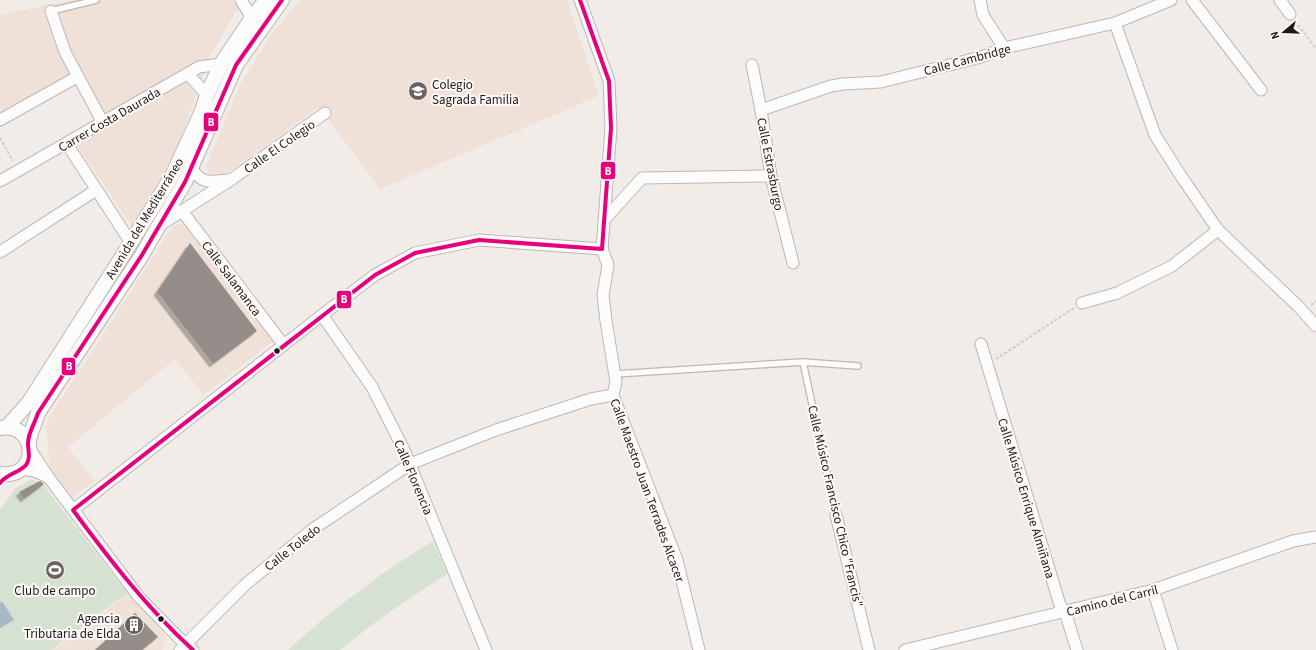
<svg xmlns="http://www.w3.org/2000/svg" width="1316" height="650" font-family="'Source Sans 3',sans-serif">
	<defs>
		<filter id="shadow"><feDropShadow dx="-3.5" dy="3.5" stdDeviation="0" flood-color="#0004"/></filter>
	</defs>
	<rect width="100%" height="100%" fill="#f2ece8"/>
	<g fill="#efe1d8">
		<polygon points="72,0 248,0 235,13 209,58 178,146 133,228 76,144 105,129 76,74 0,115 0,15"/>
		<polygon points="300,0 567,0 599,96 380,189 319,107 219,179 205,169 240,85 271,35"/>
		<polygon points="180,223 187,226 274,340 204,395 175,359 68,447 95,481 72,497 50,468 46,426 50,416 173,226"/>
		<polygon points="127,593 164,633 166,641 162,650 52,650 87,628"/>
	</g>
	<g fill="#d5e1d1">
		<polygon points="31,480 41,482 127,593 51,650 0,650 0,510 16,488"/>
		<path d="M433,541L447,574C410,598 373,622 340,650H288L330,613L386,571Z"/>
	</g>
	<polygon fill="#a7b8c8" points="2,601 14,620 0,628 0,603"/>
	<g fill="#958d89" filter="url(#shadow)">
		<polygon points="190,243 257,331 213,364 157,292"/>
		<polygon points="40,481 44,484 24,499 19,492"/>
		<polygon points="135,613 158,637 142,650 95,650"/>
	</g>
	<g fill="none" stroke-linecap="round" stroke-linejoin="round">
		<g stroke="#bcb7b4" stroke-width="8">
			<g id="service">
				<polyline points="51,11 96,0"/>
				<polyline points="803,362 836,515"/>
				<polyline points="615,374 803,362 858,366"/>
			</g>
		</g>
		<g stroke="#bcb7b4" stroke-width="13">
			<g id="minor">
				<polyline points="241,0 252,18"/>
				<polyline points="580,0 609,81 611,128 602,249 608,265 603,295 606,321 616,382 613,395 677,560 699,650"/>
				<polyline points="980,0 983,15 1004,48"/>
				<polyline points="1192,0 1261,90"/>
				<polyline points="1280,0 1290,14"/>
				<polyline points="51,11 65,52 103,123"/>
				<polyline points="1115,23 1155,135 1181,176 1218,230 1299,307 1316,326"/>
				<polyline points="752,65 761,110 771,176 793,263"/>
				<polyline points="188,74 207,95"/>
				<polyline points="761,110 831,86 843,84 881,82 981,57 1004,48 1115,23 1171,0"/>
				<polyline points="0,120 77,77"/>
				<polyline points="67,144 131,243"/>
				<path d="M191,168C202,184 209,182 227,180"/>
				<polyline points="0,181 199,67 221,64"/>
				<polyline points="182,211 283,344"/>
				<polyline points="604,220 642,178 771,176"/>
				<polyline points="160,225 232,179 325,113"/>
				<polyline points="0,252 96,190"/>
				<polyline points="1082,303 1117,293 1172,266 1218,230"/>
				<polyline points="322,315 372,387 404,450 486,650"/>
				<polyline points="981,344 1060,605 1065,612 1077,650"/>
				<polyline points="30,449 49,478 139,597 179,638 193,650"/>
				<polyline points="22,469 34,471 48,477"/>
				<polyline points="73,510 322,315 375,275 415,253 479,240 602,249"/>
				<polyline points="836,515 869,650"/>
				<polyline points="1153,590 1172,650"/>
				<polyline points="180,650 246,584 313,529 410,464 496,430 591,399 613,395"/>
				<polyline points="905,650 1153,590 1293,541 1316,537"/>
			</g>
		</g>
		<g stroke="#bcb7b4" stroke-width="16">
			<g id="tertiary">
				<polyline points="7,427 29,402 127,249 172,176 202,111 207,95 221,64 252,18 266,0"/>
				<polyline points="28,442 38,413 142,255 158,227 185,182 236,65 282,0"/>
				<path d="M0,474C41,479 38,422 0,428"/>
			</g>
		</g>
		<g stroke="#cdcbca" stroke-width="2" stroke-dasharray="3 2" stroke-linecap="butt">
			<polyline points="1295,21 1316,49"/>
			<polyline points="0,138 13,161"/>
			<polyline points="1311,305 1316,301"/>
			<polyline points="996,359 1074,308"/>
		</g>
		<use href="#service" stroke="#fdfcfc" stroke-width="5.5"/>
		<use href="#minor" stroke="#fdfcfc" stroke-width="11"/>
		<use href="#tertiary" stroke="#fdfcfc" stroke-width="14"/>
		<g stroke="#fffaf7" stroke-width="7">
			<g id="bus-1">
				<path d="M0,483C8,473 19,473 26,465C31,458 28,451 28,443C28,433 35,423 38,413L142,255L185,182L236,65L282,0"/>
				<path d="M193,650C147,608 110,560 73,510L375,275L415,253L479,240L602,249L611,128L609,81L580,0"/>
			</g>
		</g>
		<use href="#bus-1" stroke="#e5007d" stroke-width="4"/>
	</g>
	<defs>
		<g id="school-disc" transform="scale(1)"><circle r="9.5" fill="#686360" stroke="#fffaf7"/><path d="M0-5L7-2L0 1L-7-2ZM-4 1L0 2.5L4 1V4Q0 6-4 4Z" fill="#fff"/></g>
		<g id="stadium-disc" transform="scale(1)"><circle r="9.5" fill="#686360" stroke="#fffaf7"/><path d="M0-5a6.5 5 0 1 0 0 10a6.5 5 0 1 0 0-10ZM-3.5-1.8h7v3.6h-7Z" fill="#fff"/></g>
		<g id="building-disc" transform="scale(1)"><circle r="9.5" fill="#686360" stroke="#fffaf7"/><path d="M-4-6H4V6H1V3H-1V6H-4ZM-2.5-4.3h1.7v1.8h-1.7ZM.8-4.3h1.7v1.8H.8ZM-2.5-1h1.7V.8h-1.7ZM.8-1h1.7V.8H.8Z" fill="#fff"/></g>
	</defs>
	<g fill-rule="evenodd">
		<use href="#school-disc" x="418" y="91"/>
		<use href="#stadium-disc" x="55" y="570"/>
		<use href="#building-disc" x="134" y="625"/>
	</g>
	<g fill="#1d1916" stroke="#fffaf7" stroke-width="1.5">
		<circle cx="277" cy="351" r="3.5"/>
		<circle cx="161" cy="619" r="3.5"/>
	</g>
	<g text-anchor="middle" stroke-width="4" stroke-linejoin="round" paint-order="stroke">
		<g font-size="13" fill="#1d1916" stroke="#fffaf7">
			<text transform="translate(967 59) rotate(-15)" y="5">Calle Cambridge</text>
			<text transform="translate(109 119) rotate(-30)" y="5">Carrer Costa Daurada</text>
			<text transform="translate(279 146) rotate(-35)" y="5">Calle El Colegio</text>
			<text transform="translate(771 164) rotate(79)" y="5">Calle Estrasburgo</text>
			<text transform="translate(144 218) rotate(-59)" y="5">Avenida del Mediterráneo</text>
			<text transform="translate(232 278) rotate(53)" y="5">Calle Salamanca</text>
			<text transform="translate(414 477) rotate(67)" y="5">Calle Florencia</text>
			<text transform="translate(648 490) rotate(70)" y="5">Calle Maestro Juan Terrades Alcacer</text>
			<text transform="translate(1027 498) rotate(73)" y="5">Calle Músico Enrique Almiñana</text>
			<text transform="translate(836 506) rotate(77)" y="5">Calle Músico Francisco Chico "Francis"</text>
			<text transform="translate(292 547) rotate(-38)" y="5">Calle Toledo</text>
			<text transform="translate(1112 600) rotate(-14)" y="5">Camino del Carril</text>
		</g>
		<g font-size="13" fill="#1d1916" stroke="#fffaf7" text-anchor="start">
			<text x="432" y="89">Colegio<tspan x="432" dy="15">Sagrada Familia</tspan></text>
			<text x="55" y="595" text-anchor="middle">Club de campo</text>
			<text x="120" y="623" text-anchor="end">Agencia<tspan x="120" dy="15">Tributaria de Elda</tspan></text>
		</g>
	</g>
	<g stroke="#fffaf7" stroke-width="1.5">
		<rect x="203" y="112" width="16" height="20" rx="4" fill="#e5007d"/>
		<rect x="600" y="161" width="16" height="19" rx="4" fill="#e5007d"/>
		<rect x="336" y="290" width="16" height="19" rx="4" fill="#e5007d"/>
		<rect x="61" y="357" width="15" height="19" rx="4" fill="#e5007d"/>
	</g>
	<g font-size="11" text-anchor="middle" font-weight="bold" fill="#fff">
		<text x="211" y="126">B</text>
		<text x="608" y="175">B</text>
		<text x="344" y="303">B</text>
		<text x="69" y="370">B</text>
	</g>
	<g transform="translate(1284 32) rotate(251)" stroke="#fffaf7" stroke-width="3" paint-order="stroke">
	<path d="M0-3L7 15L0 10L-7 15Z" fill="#1d1916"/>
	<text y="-6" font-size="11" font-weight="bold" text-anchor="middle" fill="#1d1916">N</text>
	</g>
</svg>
